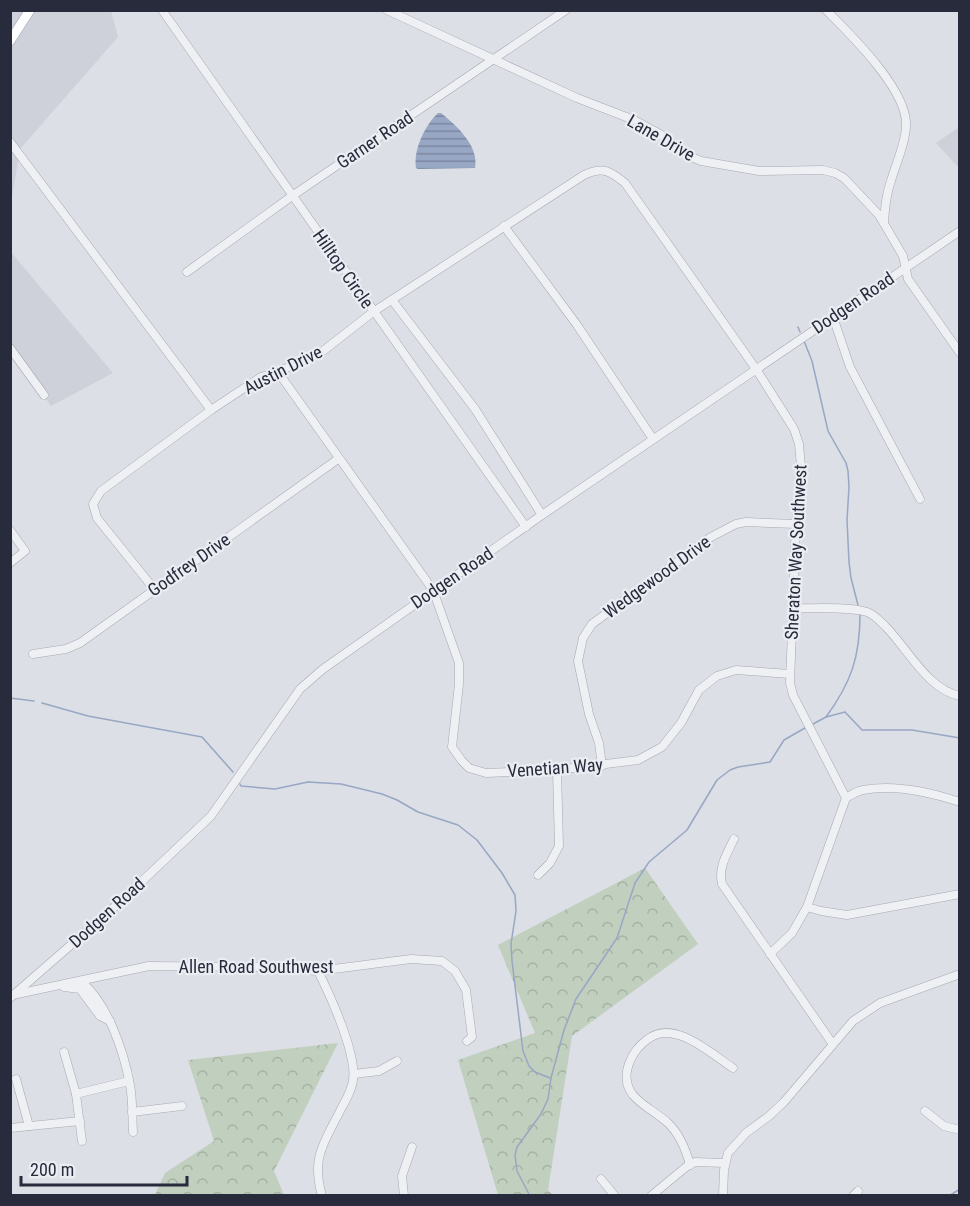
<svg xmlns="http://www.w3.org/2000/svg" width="970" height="1206" font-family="'Roboto Condensed',sans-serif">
	<defs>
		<pattern id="forest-crowns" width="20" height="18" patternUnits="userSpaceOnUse" patternTransform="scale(1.5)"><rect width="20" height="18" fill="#c0cfbe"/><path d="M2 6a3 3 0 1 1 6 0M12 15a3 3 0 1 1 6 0" fill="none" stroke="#a5b2a4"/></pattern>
		<pattern id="water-rules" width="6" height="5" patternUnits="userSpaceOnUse" patternTransform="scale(1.5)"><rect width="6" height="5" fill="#98a7c4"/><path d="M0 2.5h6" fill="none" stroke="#7c88a0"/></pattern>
	</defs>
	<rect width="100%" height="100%" fill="#dcdfe5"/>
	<g fill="#ced1da">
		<polygon points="11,11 111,11 118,37 20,149 11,203"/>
		<polygon points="959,127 959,168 936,143"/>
		<polygon points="10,251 113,373 51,406 11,349"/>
	</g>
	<g fill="url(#forest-crowns)">
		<polygon points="645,868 698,944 572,1036 548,1190 553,1195 498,1195 458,1060 535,1033 498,945"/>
		<polygon points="338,1043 274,1171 284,1195 155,1195 165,1173 214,1141 188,1060"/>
	</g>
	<path fill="url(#water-rules)" d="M438,113H441C457,126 479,146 475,168L418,169L416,168C413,150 425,125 438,113Z"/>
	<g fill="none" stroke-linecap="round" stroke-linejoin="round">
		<g stroke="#98a7c4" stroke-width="1.5">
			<polyline points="798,327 800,332"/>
			<polyline points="804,341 812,361 828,431 846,463 848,471 849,487 847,520 849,562 851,578 858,605"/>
			<polyline points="10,698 34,701"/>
			<polyline points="42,703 88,716 202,737 233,772"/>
			<path d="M826,717C851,683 860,657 860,614"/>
			<polyline points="813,724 826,717 845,712 862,730 912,730 960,738"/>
			<polyline points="240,784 241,786 275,789 308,782 341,784 382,794 397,800 418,812 458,825 477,840 502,873 515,895 516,911 511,944 512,961 523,1051 529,1066 535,1072 550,1078"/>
			<polyline points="530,1196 517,1171 515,1155 517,1147 541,1114 548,1099 551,1078 564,1030 576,999 617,938 635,883 649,862 687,830 717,780 730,770 738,767 770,762 784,740 805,728"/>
			<polyline points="949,1196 960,1189"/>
		</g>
		<g stroke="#a6a9b2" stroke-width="9">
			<g id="minor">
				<polyline points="162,10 526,527"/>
				<polyline points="387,10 577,98 634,120 660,134 689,156 701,161 759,171 823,170 835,173 844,178 879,215 903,256 908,279 960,353"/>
				<path d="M826,10C850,34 909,91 906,127C905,145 896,163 891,181C886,194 885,208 884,222"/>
				<polyline points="10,142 211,410"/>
				<polyline points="504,226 577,325 653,439"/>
				<polyline points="187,272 292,196 566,10"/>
				<polyline points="392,300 475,409 542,515"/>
				<polyline points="833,317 850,367 920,499"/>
				<polyline points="10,348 44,395"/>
				<polyline points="278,372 433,590 459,663 459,684 452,747 462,761 469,768 486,773 557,770 638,760 662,747 681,723 699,690 717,676 736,670 790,674"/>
				<polyline points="10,530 25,551 10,563"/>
				<path d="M154,589L97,518L93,504L101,491L211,410L261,377L278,372L323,351L373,312L584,175C603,166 610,171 625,183L756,369L794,429L799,444L801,467L796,524L790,683L793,695L846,798L807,907L792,933L770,954"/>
				<path d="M792,608C813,609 849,606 867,612C875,615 880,621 886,627C907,648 928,690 960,696"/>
				<polyline points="33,654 66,649 80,643 338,459"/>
				<polyline points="602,766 599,743 589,714 578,661 583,638 592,624 711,537 736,524 746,522 796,524"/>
				<path d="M846,798C851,795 857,791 863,790C894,784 930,792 960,802"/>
				<path d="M734,839C727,854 718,867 722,884L832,1043"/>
				<polyline points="538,875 550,863 559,846 557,770"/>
				<polyline points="807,907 821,911 847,915 960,894"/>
				<path d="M318,971C330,995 357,1054 353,1080C352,1090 346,1100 341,1109C324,1143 311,1157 322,1196"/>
				<path d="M81,981C108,1004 124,1052 130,1085C133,1100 132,1117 133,1132"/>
				<polyline points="64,987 80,989 100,1016 110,1021"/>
				<polyline points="17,994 149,966 256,967 318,971 411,959 442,961 455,971 466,990 472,1037 467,1041"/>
				<polyline points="10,998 119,903 211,816 300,689 323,669 542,515 960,231"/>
				<polyline points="64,1052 76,1094 82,1141"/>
				<polyline points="354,1074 379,1071 397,1061"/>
				<polyline points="16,1079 29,1126"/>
				<polyline points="76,1094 129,1081"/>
				<polyline points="925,1111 944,1126 960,1130"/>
				<polyline points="132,1112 182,1106"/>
				<polyline points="10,1128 80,1121"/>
				<path d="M690,1165C686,1150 680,1135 669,1124C658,1113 643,1107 633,1095C618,1076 632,1050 648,1039C674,1019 710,1053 733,1068"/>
				<polyline points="601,1179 615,1196"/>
				<polyline points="404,1196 402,1176 412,1147"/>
				<polyline points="651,1196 686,1167 695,1162 725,1163"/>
				<polyline points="723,1196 724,1170 728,1153 746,1133 769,1116 784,1102 853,1021 880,1003 960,974"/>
				<polyline points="853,1196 858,1191"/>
			</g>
		</g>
		<g stroke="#9ca1b0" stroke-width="10">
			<polyline id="major" points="10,41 30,10"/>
		</g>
		<use href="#minor" stroke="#eff0f4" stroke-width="8"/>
		<use href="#major" stroke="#fff" stroke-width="9"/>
	</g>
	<g text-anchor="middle" stroke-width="4.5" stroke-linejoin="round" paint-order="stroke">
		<g font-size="18" fill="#272b3b" stroke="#ebedf3">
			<text transform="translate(661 138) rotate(30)" y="6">Lane Drive</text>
			<text transform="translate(375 140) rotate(-34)" y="6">Garner Road</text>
			<text transform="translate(343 269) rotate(55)" y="6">Hilltop Circle</text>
			<text transform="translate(853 303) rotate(-34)" y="6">Dodgen Road</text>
			<text transform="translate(283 370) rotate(-27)" y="6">Austin Drive</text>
			<text transform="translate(796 552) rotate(-87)" y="6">Sheraton Way Southwest</text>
			<text transform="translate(189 565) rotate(-35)" y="6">Godfrey Drive</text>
			<text transform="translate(657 577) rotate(-36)" y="6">Wedgewood Drive</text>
			<text transform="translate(452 578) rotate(-34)" y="6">Dodgen Road</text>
			<text transform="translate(555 768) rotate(-4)" y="6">Venetian Way</text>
			<text transform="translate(107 913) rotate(-42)" y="6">Dodgen Road</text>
			<text x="256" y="973">Allen Road Southwest</text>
		</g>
	</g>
	<rect width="970" height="1206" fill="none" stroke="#272b3b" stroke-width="24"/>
	<path d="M21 1176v9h166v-9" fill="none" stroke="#272b3b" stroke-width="3"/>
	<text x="30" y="1176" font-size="18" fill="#272b3b" stroke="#ebedf3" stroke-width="4.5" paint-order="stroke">200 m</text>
</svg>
